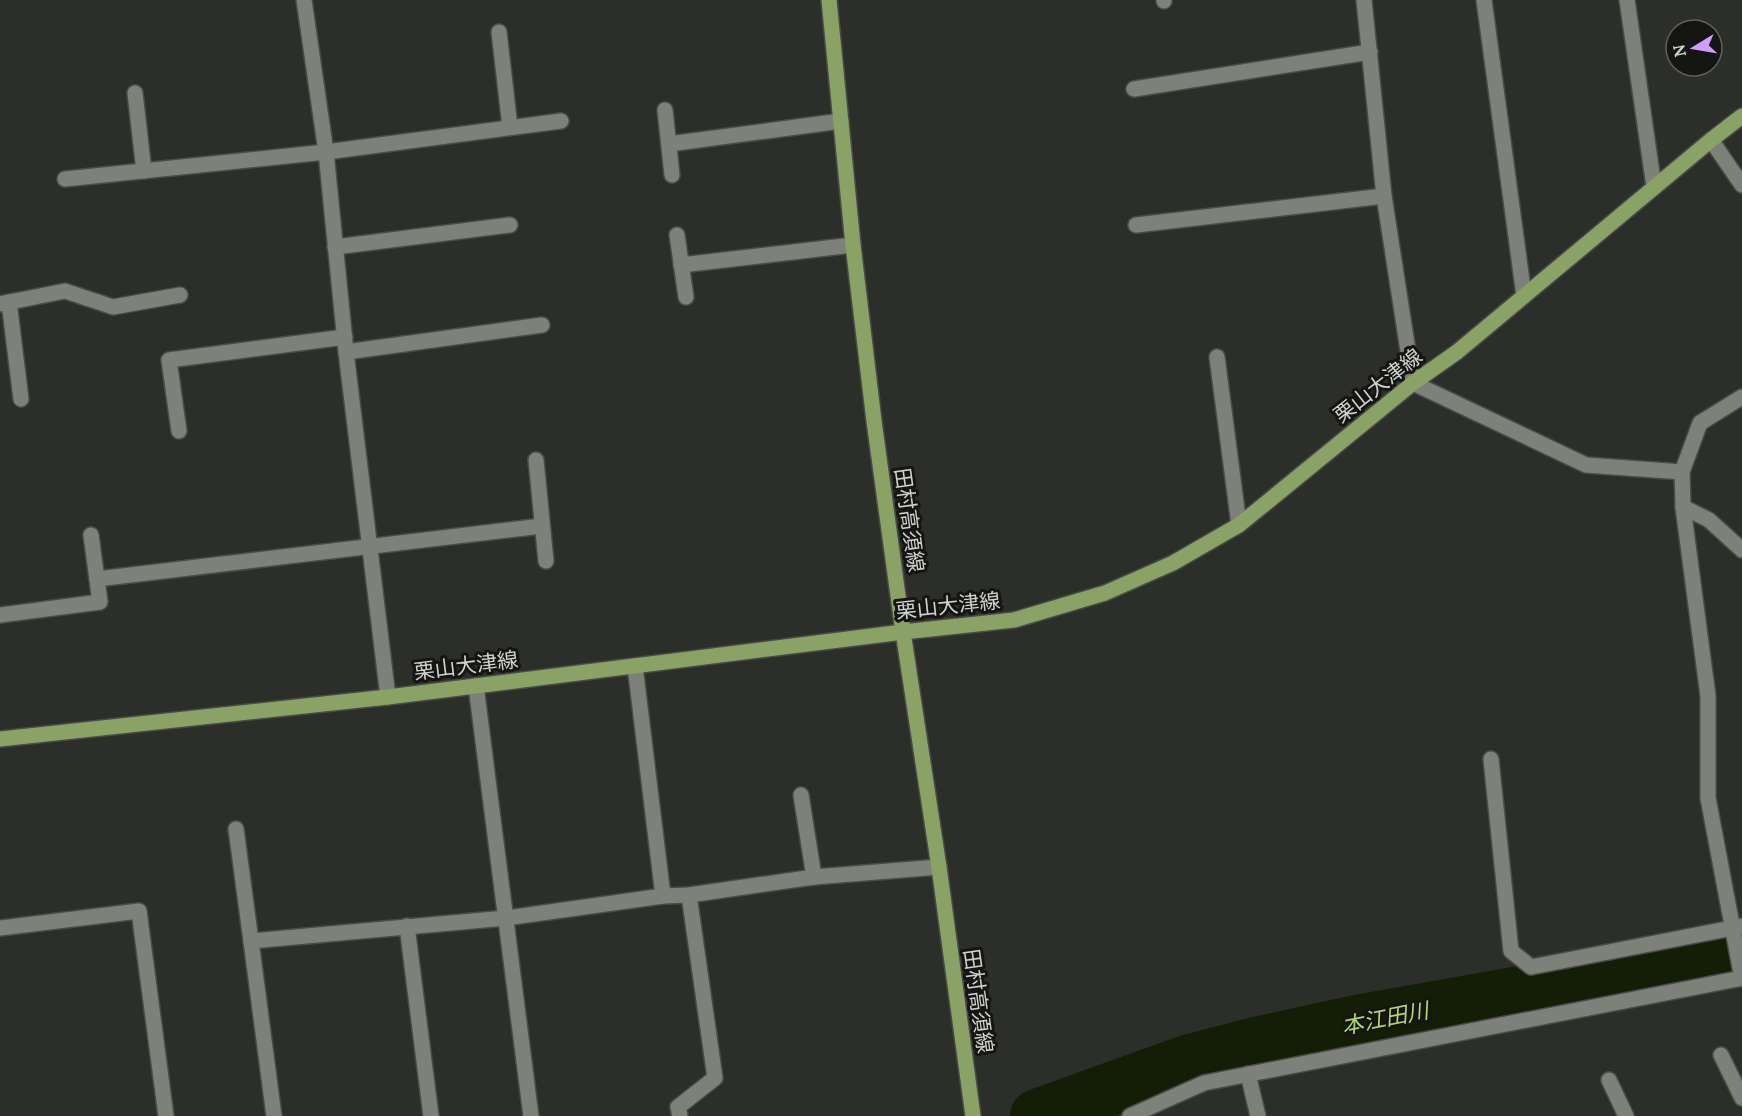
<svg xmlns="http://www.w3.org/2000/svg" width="1742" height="1116" font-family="Lora,'Noto Sans JP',serif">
	<rect width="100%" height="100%" fill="#2c2f29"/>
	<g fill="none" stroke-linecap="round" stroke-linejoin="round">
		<polyline stroke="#141d05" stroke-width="54" points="1037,1116 1190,1061 1251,1045 1356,1022 1543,989 1689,957 1742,952"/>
		<g stroke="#494b47" stroke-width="18">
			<g id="minor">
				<polyline points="304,0 326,152 346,352 388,697"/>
				<polyline points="1164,0 1164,1"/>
				<polyline points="1364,0 1384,196 1413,383 1586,465 1682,472"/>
				<polyline points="1484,0 1524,296"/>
				<polyline points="1627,0 1654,187"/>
				<polyline points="499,32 510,127"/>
				<polyline points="1134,89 1370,52"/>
				<polyline points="135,93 144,171"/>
				<polyline points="665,110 672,175"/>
				<polyline points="1711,140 1742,185"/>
				<polyline points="669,144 841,121"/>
				<polyline points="65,179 326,152 561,121"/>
				<polyline points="1136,225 1384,196"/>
				<polyline points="677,235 686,297"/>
				<polyline points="335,247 510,225"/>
				<polyline points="681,265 853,245"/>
				<polyline points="9,302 21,399"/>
				<polyline points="0,304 65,291 113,307 180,295"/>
				<polyline points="346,352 542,325"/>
				<polyline points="1217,357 1239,525"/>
				<polyline points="179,431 169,360 345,337"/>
				<polyline points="536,460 546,561"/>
				<polyline points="1683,507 1709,520 1742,550"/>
				<polyline points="97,579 542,526"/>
				<polyline points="0,615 100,602 91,535"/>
				<polyline points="635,666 663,896"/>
				<polyline points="476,686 531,1116"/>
				<polyline points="1491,759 1511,951 1531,967 1742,926"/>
				<polyline points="801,795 814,877"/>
				<polyline points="236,829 251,941"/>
				<polyline points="407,926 431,1116"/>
				<polyline points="0,928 139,911 166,1116"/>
				<polyline points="1742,978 1708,798 1708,696 1683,507 1682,472 1700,423 1742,397"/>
				<polyline points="1721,1055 1742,1098"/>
				<polyline points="1248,1074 1258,1116"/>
				<polyline points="1609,1080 1626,1116"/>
				<polyline points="274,1116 251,941 506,918 663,896 689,895 814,877 939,867"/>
				<polyline points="680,1116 678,1107 715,1078 689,895"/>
				<polyline points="1130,1116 1204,1083 1742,978"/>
			</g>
		</g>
		<g stroke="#494b47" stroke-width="18">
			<g id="major">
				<polyline points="829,0 853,245 874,421 903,632 939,867 973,1116"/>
				<polyline points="0,739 388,697 903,632 1014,620 1105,593 1173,563 1239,525 1413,383 1457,352 1711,140 1742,116"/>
			</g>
		</g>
		<use href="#minor" stroke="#7e817a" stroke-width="15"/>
		<use href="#major" stroke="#8ba267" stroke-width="15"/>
	</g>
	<g text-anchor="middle" stroke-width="6" stroke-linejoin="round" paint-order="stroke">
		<g font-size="21" fill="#d0d2ce" stroke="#151614">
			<text transform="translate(1378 386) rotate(-38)" y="7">栗山大津線</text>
			<text transform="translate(909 520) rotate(82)" y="7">田村高須線</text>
			<text transform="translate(948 606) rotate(-6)" y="7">栗山大津線</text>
			<text transform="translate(466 666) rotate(-7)" y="7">栗山大津線</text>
			<text transform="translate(978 1001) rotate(82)" y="7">田村高須線</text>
		</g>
		<g font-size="22" font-style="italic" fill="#b1d973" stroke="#151614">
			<text transform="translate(1385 1018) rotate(-11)" y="8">本江田川</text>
		</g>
	</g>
	<g transform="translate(1694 48) rotate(259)"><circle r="28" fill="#151614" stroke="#60615e" stroke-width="1.5"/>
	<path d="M0-4.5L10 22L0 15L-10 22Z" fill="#d09dff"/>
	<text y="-9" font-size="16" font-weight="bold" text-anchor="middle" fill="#d0d2ce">N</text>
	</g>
</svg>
